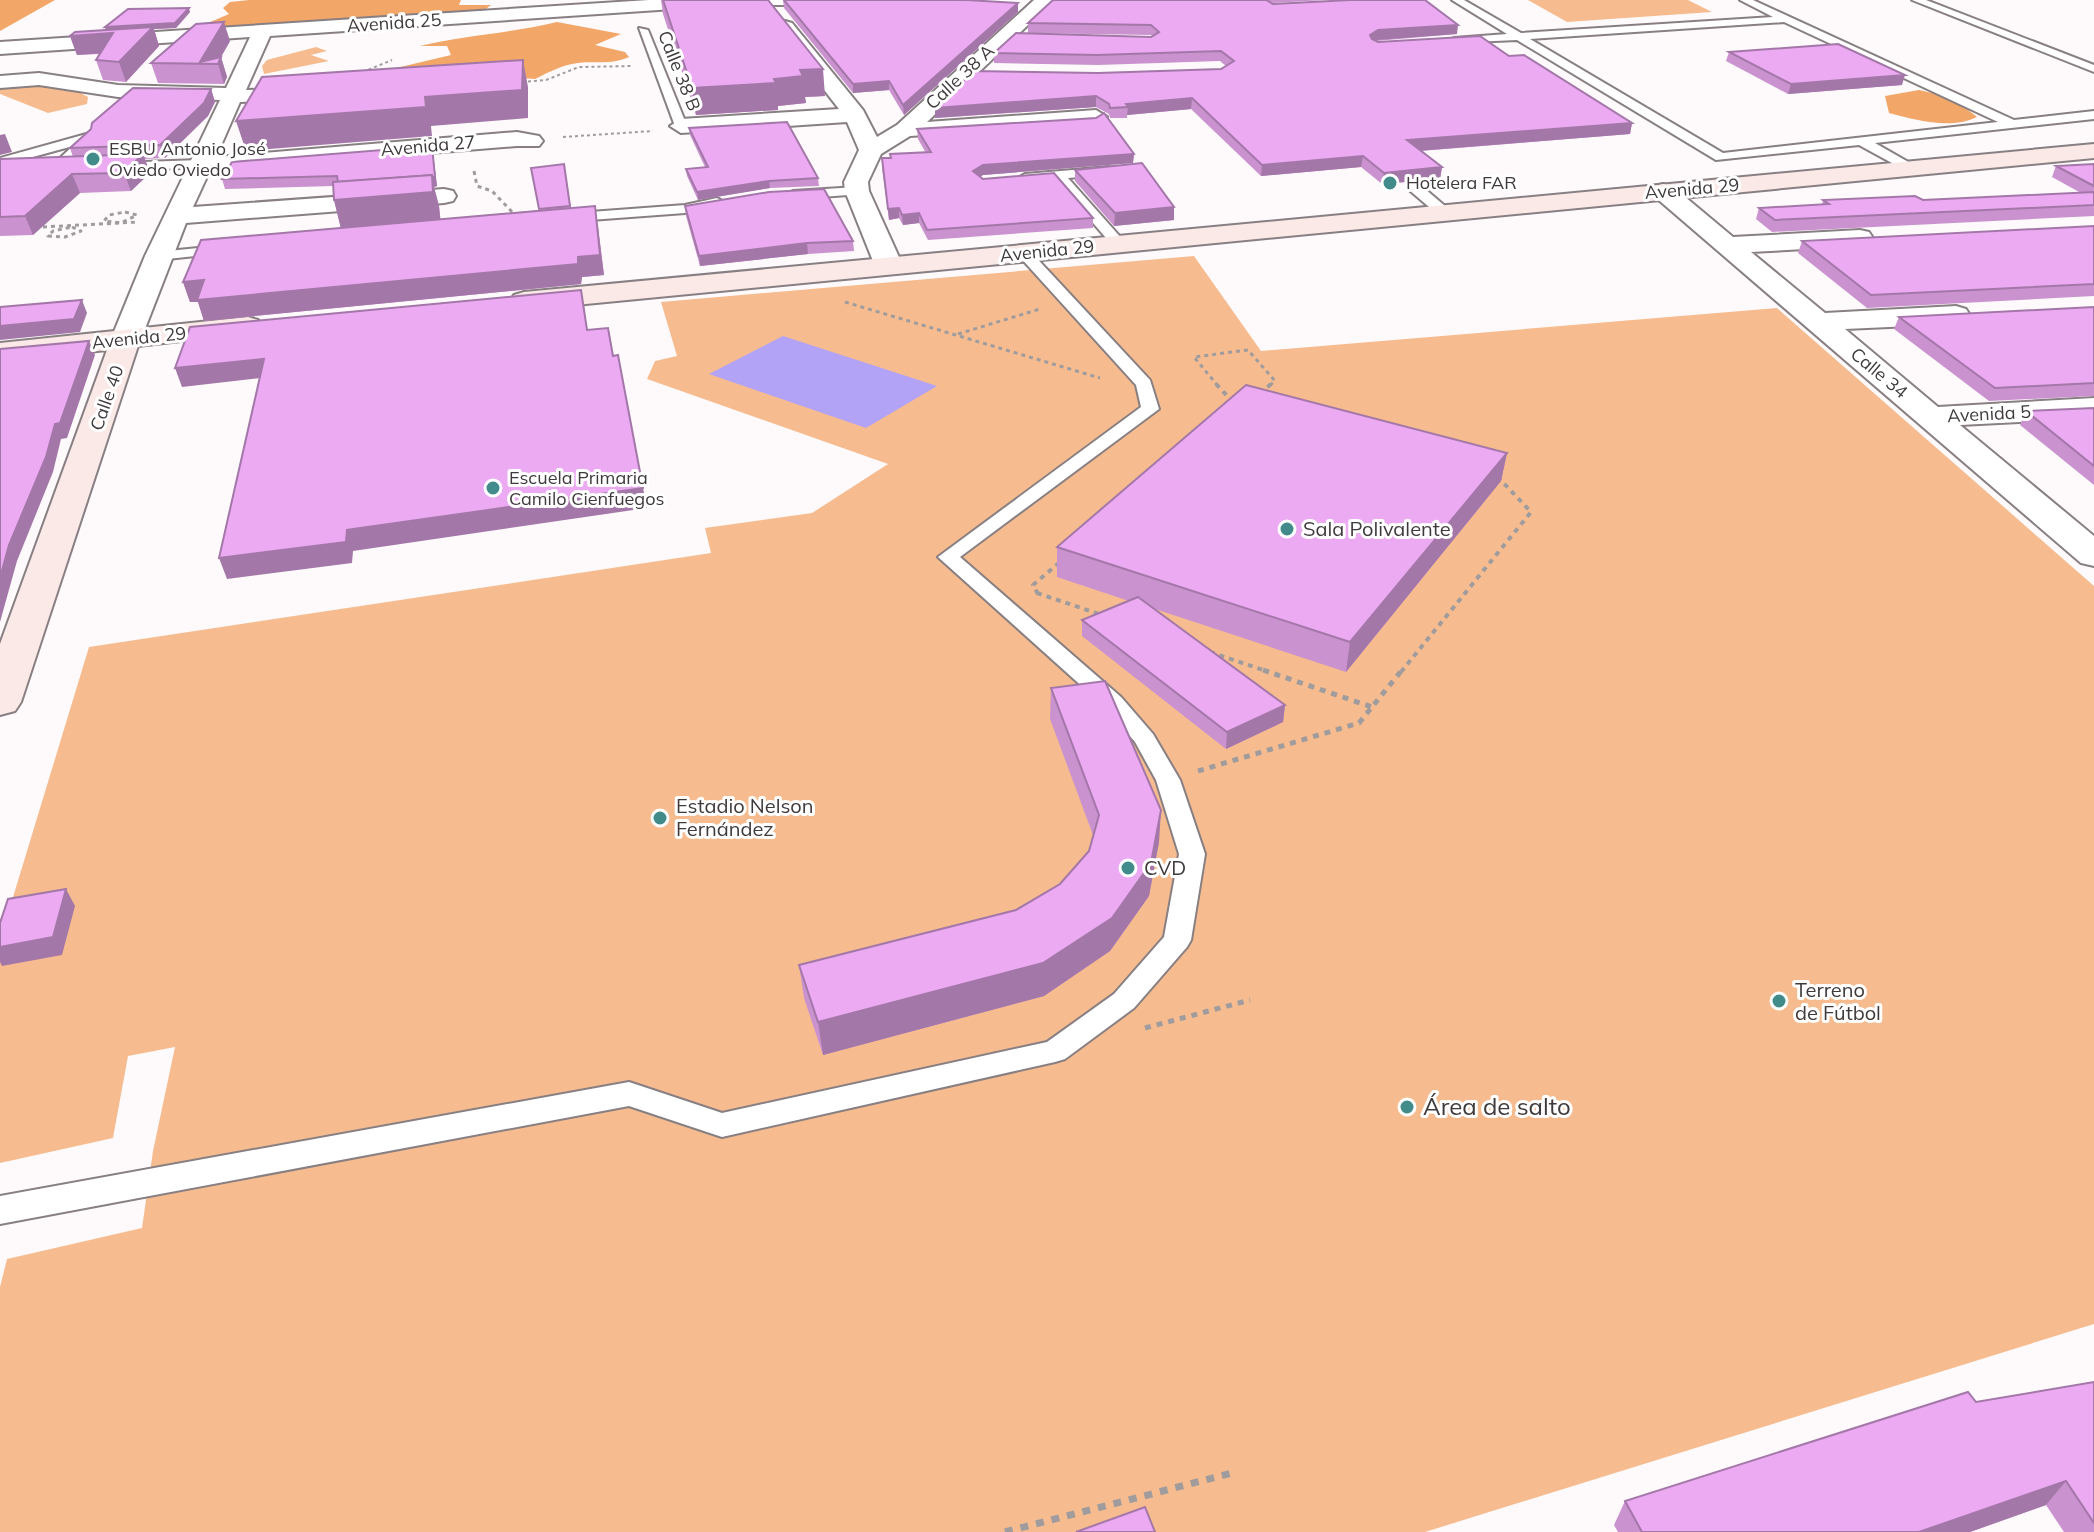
<svg xmlns="http://www.w3.org/2000/svg" width="2094" height="1532" font-family="Mulish,sans-serif">
	<rect width="100%" height="100%" fill="#fefafc"/>
	<g fill="#f6bc8f">
		<polygon points="1528,0 1688,0 1712,12 1567,22"/>
		<polygon points="316,47 327,51 311,55 329,61 264,74 262,66 267,60"/>
		<polygon points="39,82 77,91 88,97 87,104 48,113 0,94 0,84"/>
		<polygon points="1194,256 1261,351 1777,308 2094,586 2094,1324 1425,1532 0,1532 0,1287 7,1259 142,1228 153,1151 175,1047 128,1056 113,1138 0,1163 0,940 89,647 711,553 705,528 812,513 888,464 647,379 655,361 677,356 661,302"/>
	</g>
	<g fill="#f2a668">
		<polygon points="0,0 55,0 0,31"/>
		<polygon points="249,0 461,0 459,5 491,5 478,15 235,29 201,26 229,14 223,8 230,2"/>
		<path d="M557,22L621,34L595,45L625,52L629,57C612,65 595,61 578,63C562,65 549,72 535,79L392,69L451,55L447,46H420C466,35 512,33 557,22Z"/>
		<path d="M1919,90C1943,95 1958,101 1977,117C1950,130 1916,120 1889,113L1885,96Z"/>
	</g>
	<polygon fill="#b3a3f7" points="783,336 937,386 866,428 709,374"/>
	<g fill="none" stroke-linecap="round" stroke-linejoin="round">
		<g stroke="#887f82" stroke-width="4">
			<g id="service">
				<path d="M1452,0H1464L1521,33L1773,17L1740,0H1753L2014,120L2094,111V119L1875,143L1917,167L1919,170L1912,174L1859,145L1716,160L1517,40L1450,43L1449,41L1454,38L1507,34ZM1784,22L1998,122L1723,153L1530,39Z"/>
				<polygon points="1912,0 1926,0 2094,65 2094,72"/>
				<polygon points="639,28 648,30 687,126 685,129 675,126"/>
				<polygon points="90,133 94,134 94,140 60,172 48,169 73,146 0,166 0,158"/>
				<polygon points="200,160 206,164 205,167 114,171 107,167 114,163"/>
				<polygon points="1108,167 1113,168 1113,174 1068,178 1123,240 1125,243 1118,247 1113,246 1055,179 1025,182 1018,178 1025,174"/>
				<polygon points="1408,183 1418,183 1452,212 1452,218 1442,218 1408,189"/>
				<polygon points="857,187 864,191 862,194 793,199 786,195 793,191"/>
				<polygon points="717,198 724,202 722,205 685,213 563,222 556,218 563,214 685,205"/>
				<polygon points="228,245 233,246 233,252 158,260 151,256 158,252"/>
				<polygon points="1024,249 1029,250 1150,380 1159,409 960,557 1121,697 1153,734 1180,780 1205,854 1191,940 1187,947 1134,1008 1065,1059 1055,1062 722,1137 629,1106 0,1224 0,1196 629,1082 722,1113 1047,1042 1114,994 1164,937 1179,854 1156,780 1135,742 1105,707 938,557 1141,407 1136,385 1019,256 1017,253"/>
			</g>
		</g>
		<g stroke="#887f82" stroke-width="4">
			<g id="minor">
				<polygon points="649,0 797,0 788,5 734,5 270,36 246,90 309,88 320,94 309,100 240,102 216,157 517,132 539,136 543,141 539,146 517,146 219,170 211,168 193,207 444,189 453,191 456,196 453,201 444,203 186,223 141,339 136,345 126,348 116,345 111,339 145,256 220,100 118,97 39,85 0,88 0,76 39,73 118,85 226,88 250,37 0,54 0,42"/>
				<polygon points="1034,0 1054,0 927,122 1096,110 1107,117 1096,124 910,136 881,154 868,182 869,191 903,266 899,272 879,272 875,266 845,191 844,182 859,150 847,122 681,133 670,126 681,119 839,109 775,27 785,21 792,23 863,110 877,137 897,125"/>
				<polygon points="1663,184 1672,186 1733,237 1860,230 1869,232 1873,238 1869,244 1860,246 1751,252 1825,313 1956,306 1966,309 1970,315 1966,321 1956,324 1845,329 1938,407 2094,398 2094,418 1960,425 2094,536 2094,566 2081,563 1654,196 1651,191 1654,186"/>
			</g>
		</g>
		<g stroke="#887f82" stroke-width="4">
			<g id="secondary">
				<polygon points="2094,144 2094,158 524,310 514,307 510,301 514,295 524,292"/>
				<polygon points="248,317 258,320 263,326 258,332 138,346 21,702 15,711 0,715 0,644 107,350 0,361 0,343"/>
			</g>
		</g>
		<g stroke="#a09c9d" stroke-width="2" stroke-dasharray="3 3" stroke-linecap="butt">
			<polyline points="363,72 392,60"/>
			<polyline points="522,82 546,80 579,67 633,66"/>
			<polyline points="563,137 653,131"/>
		</g>
		<g stroke="#a09c9d" stroke-width="3" stroke-dasharray="4 4" stroke-linecap="butt">
			<polyline points="474,171 477,186 492,191 516,216"/>
			<polygon points="125,212 137,215 121,223 104,221 109,215"/>
			<polyline points="43,227 138,222"/>
			<polygon points="72,227 81,231 65,237 48,236 53,231"/>
			<polyline points="845,302 1100,378"/>
			<polyline points="958,334 1040,309"/>
			<polyline points="1218,386 1194,357 1248,350 1275,381 1269,386"/>
		</g>
		<g stroke="#a09c9d" stroke-width="4" stroke-dasharray="5 5" stroke-linecap="butt">
			<polyline points="1216,384 1233,402"/>
			<polyline points="1260,394 1271,384"/>
			<polyline points="1037,593 1102,615"/>
			<polyline points="1038,594 1033,585 1060,562"/>
			<polyline points="1210,652 1269,672"/>
			<polyline points="1401,672 1531,512 1497,476"/>
		</g>
		<g stroke="#a09c9d" stroke-width="5" stroke-dasharray="6 6" stroke-linecap="butt">
			<polyline points="1263,670 1372,707"/>
			<polyline points="1198,771 1359,723 1402,670"/>
			<polyline points="1145,1028 1250,1000"/>
		</g>
		<polyline stroke="#a09c9d" stroke-width="7" stroke-dasharray="8 8" stroke-linecap="butt" points="1005,1532 1232,1473"/>
		<use href="#service" fill="#fff" fill-rule="evenodd"/>
		<use href="#minor" fill="#fff" fill-rule="evenodd"/>
		<use href="#secondary" fill="#fae9e7" fill-rule="evenodd"/>
	</g>
	<g fill="#ca92cf">
		<polygon points="661,0 768,0 825,96 805,97 806,103 778,106 778,110 696,115 663,14"/>
		<polygon points="783,0 1018,3 1018,12 904,115 889,90 853,93 784,8"/>
		<polygon points="1053,0 1326,0 1271,3 1457,34 1376,41 1378,42 1509,56 1632,123 1630,134 1420,151 1442,167 1440,179 1382,184 1361,167 1261,176 1191,109 1127,115 1127,118 1110,118 1109,114 1096,107 935,118 1098,73 1221,69 1226,66 1220,61 1098,65 994,63 994,53 1152,36 1151,35 1028,33 1028,23"/>
		<polygon points="190,12 176,28 154,29 159,46 126,82 103,80 96,60 100,54 77,55 70,36 106,30 105,27"/>
		<polygon points="230,41 221,57 227,77 224,84 158,83 151,63"/>
		<polygon points="1729,52 1902,85 1788,94 1726,61"/>
		<polygon points="211,89 215,102 208,116 165,158 145,159 150,173 131,191 80,193 33,235 0,236 0,159 73,157 70,148"/>
		<polygon points="689,128 818,178 819,186 770,188 698,200 687,176 686,169 705,167 690,135"/>
		<polygon points="917,129 1134,154 1133,163 983,175 980,177 983,179 1093,218 1093,228 928,240 919,223 903,225 899,218 889,220 882,168 891,158 926,153 918,139"/>
		<polygon points="432,146 437,186 434,187 439,206 440,219 540,210 564,164 571,208 598,225 604,275 582,277 581,284 204,321 198,302 190,302 183,282 341,228 334,200 333,186 225,189 222,179"/>
		<polygon points="2094,164 2094,216 1772,232 1756,219 1759,208 1822,205 1823,200 1923,200 2081,193 2052,177 2056,166"/>
		<polygon points="1075,170 1174,220 1114,226 1075,181"/>
		<polygon points="685,206 853,241 854,251 808,254 700,266 686,216"/>
		<polygon points="2094,226 2094,296 1867,308 1798,253 1802,241"/>
		<polygon points="2094,307 2094,396 1989,401 1894,329 1899,317"/>
		<polygon points="2094,408 2094,485 2020,425 2026,411"/>
		<polygon points="1507,453 1501,481 1346,672 1155,609 1285,705 1283,722 1226,749 1082,636 1082,620 1129,601 1057,577 1057,547"/>
		<polygon points="1051,688 1159,842 1149,896 1110,951 1044,996 823,1055 804,998 799,965 1016,910 1060,884 1089,851 1093,835 1050,719"/>
		<polygon points="2094,1382 2094,1532 2064,1532 2046,1505 1970,1532 1618,1532 1614,1525 1625,1501 1976,1402"/>
	</g>
	<g fill="#a477a9">
		<polygon points="1018,3 1018,12 904,115 903,105"/>
		<polygon points="189,8 190,12 176,28 154,29 159,46 126,82 119,62 151,29 106,32 105,27"/>
		<polygon points="224,22 230,41 217,64 200,62"/>
		<polygon points="1458,25 1457,34 1377,40 1369,45 1370,35 1378,30"/>
		<polygon points="113,33 119,52 77,55 70,36"/>
		<polygon points="221,57 227,77 224,84 218,64"/>
		<polygon points="523,60 528,87 528,118 431,126 432,136 246,151 236,121"/>
		<polygon points="823,69 825,96 805,97 806,103 778,106 778,110 696,115 692,88 774,79 800,70"/>
		<polygon points="1905,75 1902,85 1788,94 1791,84"/>
		<polygon points="889,81 889,90 853,93 853,84"/>
		<polygon points="211,89 215,102 208,116 165,158 160,145"/>
		<polygon points="1096,96 1096,107 935,118 935,108"/>
		<polygon points="1192,98 1191,109 1127,115 1128,107 1126,104"/>
		<polygon points="1632,123 1630,134 1405,152 1407,140"/>
		<polygon points="5,134 12,152 0,155 0,135"/>
		<polygon points="432,146 437,186 434,187 439,206 441,224 342,233 334,200 340,193"/>
		<polygon points="143,154 150,173 131,191 124,173"/>
		<polygon points="1134,154 1133,163 983,175 973,181 973,171 983,165"/>
		<polygon points="1363,156 1361,167 1261,176 1262,165"/>
		<polygon points="1442,167 1440,179 1382,184 1384,173"/>
		<polygon points="72,174 80,193 33,235 25,216"/>
		<polygon points="769,181 770,188 698,200 697,192"/>
		<polygon points="595,206 604,275 582,277 581,284 204,321 198,302 190,302 183,282 578,257"/>
		<polygon points="1174,207 1174,220 1114,226 1115,213"/>
		<polygon points="899,208 899,218 889,220 888,209"/>
		<polygon points="919,213 919,223 903,225 902,215"/>
		<polygon points="807,243 808,254 700,266 699,256"/>
		<polygon points="82,300 87,313 80,332 0,340 0,326"/>
		<polygon points="89,341 95,355 67,438 61,439 53,472 17,561 0,622 0,578 9,545 55,424"/>
		<polygon points="264,359 270,377 182,387 175,368"/>
		<polygon points="1507,453 1501,481 1346,672 1350,642"/>
		<polygon points="643,488 647,508 353,551 352,563 227,579 219,558 347,530"/>
		<polygon points="1285,705 1283,722 1226,749 1227,732"/>
		<polygon points="1161,810 1159,842 1149,896 1110,951 1044,996 823,1055 818,1022 1043,963"/>
		<polygon points="66,889 75,906 62,955 2,966 0,962 0,947"/>
		<polygon points="2066,1481 2046,1505 1970,1532 1919,1532"/>
	</g>
	<g fill="#ebaaf1" stroke="#a477a9" stroke-width="2">
		<polygon points="663,0 768,0 823,69 800,70 803,76 774,79 776,83 692,88"/>
		<polygon points="784,0 967,0 1018,3 903,105 889,81 853,84"/>
		<polygon points="1053,0 1266,0 1273,4 1350,0 1425,0 1458,25 1378,30 1370,35 1372,39 1378,42 1480,36 1509,56 1524,55 1632,123 1407,140 1442,167 1384,173 1363,156 1262,165 1192,98 1126,104 1128,107 1110,108 1109,104 1096,96 935,108 974,71 1098,73 1221,69 1234,61 1221,51 1098,55 994,53 1016,33 1151,37 1159,32 1151,25 1028,23"/>
		<polygon points="189,8 175,23 105,27 128,9"/>
		<polygon points="224,22 200,62 221,57 218,64 151,63 196,24"/>
		<polygon points="153,27 119,62 96,60 113,33 70,36 75,32"/>
		<polygon points="1838,44 1905,75 1791,84 1729,52"/>
		<polygon points="523,60 522,90 425,97 426,107 236,121 262,77"/>
		<polygon points="133,88 211,89 204,103 160,145 70,148 91,129 92,123"/>
		<polygon points="1104,113 1134,154 983,165 973,171 983,179 1054,173 1093,218 927,230 919,213 902,215 899,208 888,209 882,158 891,158 890,154 931,152 917,129 1096,118"/>
		<polygon points="787,122 818,178 769,181 697,192 686,169 708,167 689,128"/>
		<polygon points="432,146 435,177 432,177 432,175 338,182 337,176 222,179 232,162"/>
		<polygon points="143,154 124,173 72,174 25,216 0,217 0,159"/>
		<polygon points="1142,163 1174,207 1115,213 1075,170"/>
		<polygon points="564,164 570,206 539,209 531,168"/>
		<polygon points="2094,164 2094,186 2056,166"/>
		<polygon points="432,175 433,192 334,200 333,182"/>
		<polygon points="824,189 853,241 807,243 699,256 685,206 769,192"/>
		<polygon points="2094,192 2094,205 1775,220 1759,208 1829,204 1823,200 1915,196 1923,200"/>
		<polygon points="595,206 600,255 578,257 578,264 197,300 204,280 183,282 201,240"/>
		<polygon points="2094,226 2094,284 1871,295 1802,241"/>
		<polygon points="581,290 587,330 608,328 613,356 618,355 643,488 347,530 346,542 219,558 264,359 175,368 190,327"/>
		<polygon points="82,300 74,319 0,326 0,307"/>
		<polygon points="2094,307 2094,383 1995,388 1899,317"/>
		<polygon points="89,341 60,423 55,424 46,457 9,545 0,578 0,349"/>
		<polygon points="1246,385 1507,453 1350,642 1057,547"/>
		<polygon points="2094,408 2094,466 2026,411"/>
		<polygon points="1138,597 1285,705 1227,732 1082,620"/>
		<polygon points="1105,681 1161,810 1151,863 1112,918 1043,963 818,1022 799,965 1016,910 1060,884 1089,851 1099,815 1051,688"/>
		<polygon points="66,889 53,937 0,947 0,923 8,899"/>
		<polygon points="2094,1382 2094,1523 2066,1481 1919,1532 1642,1532 1625,1501 1968,1392 1976,1402"/>
		<polygon points="1145,1507 1155,1532 1076,1532"/>
	</g>
	<g fill="#428b8b" stroke="#fff" stroke-width="3">
		<circle cx="93" cy="159" r="8"/>
		<circle cx="1390" cy="183" r="8"/>
		<circle cx="493" cy="488" r="8"/>
		<circle cx="1287" cy="529" r="8"/>
		<circle cx="660" cy="818" r="8"/>
		<circle cx="1128" cy="868" r="8"/>
		<circle cx="1779" cy="1001" r="8"/>
		<circle cx="1407" cy="1107" r="8"/>
	</g>
	<g text-anchor="middle" stroke-width="6" stroke-linejoin="round" paint-order="stroke">
		<g font-size="18" fill="#3f3b3c" stroke="#fff">
			<text transform="translate(394 23) rotate(-4)" y="6">Avenida 25</text>
			<text transform="translate(679 71) rotate(68)" y="6">Calle 38 B</text>
			<text transform="translate(960 77) rotate(-43)" y="6">Calle 38 A</text>
			<text transform="translate(428 146) rotate(-5)" y="6">Avenida 27</text>
			<text transform="translate(1692 189) rotate(-5)" y="6">Avenida 29</text>
			<text transform="translate(1047 251) rotate(-6)" y="6">Avenida 29</text>
			<text transform="translate(139 338) rotate(-6)" y="6">Avenida 29</text>
			<text transform="translate(1879 373) rotate(40)" y="6">Calle 34</text>
			<text transform="translate(107 398) rotate(-71)" y="6">Calle 40</text>
			<text transform="translate(1989 414) rotate(-3)" y="6">Avenida 5</text>
		</g>
		<g font-size="18" fill="#3f3b3c" stroke="#fff" text-anchor="start">
			<text x="109" y="155">ESBU Antonio José<tspan x="109" dy="21">Oviedo Oviedo</tspan></text>
			<text x="1406" y="189">Hotelera FAR</text>
			<text x="509" y="484">Escuela Primaria<tspan x="509" dy="21">Camilo Cienfuegos</tspan></text>
		</g>
		<g font-size="20" fill="#3f3b3c" stroke="#fff" text-anchor="start">
			<text x="1303" y="536">Sala Polivalente</text>
			<text x="676" y="813">Estadio Nelson<tspan x="676" dy="23">Fernández</tspan></text>
			<text x="1144" y="875">CVD</text>
			<text x="1795" y="997">Terreno<tspan x="1795" dy="23">de Fútbol</tspan></text>
		</g>
		<g font-size="24" fill="#3f3b3c" stroke="#fff" text-anchor="start">
			<text x="1423" y="1115">Área de salto</text>
		</g>
	</g>
</svg>
